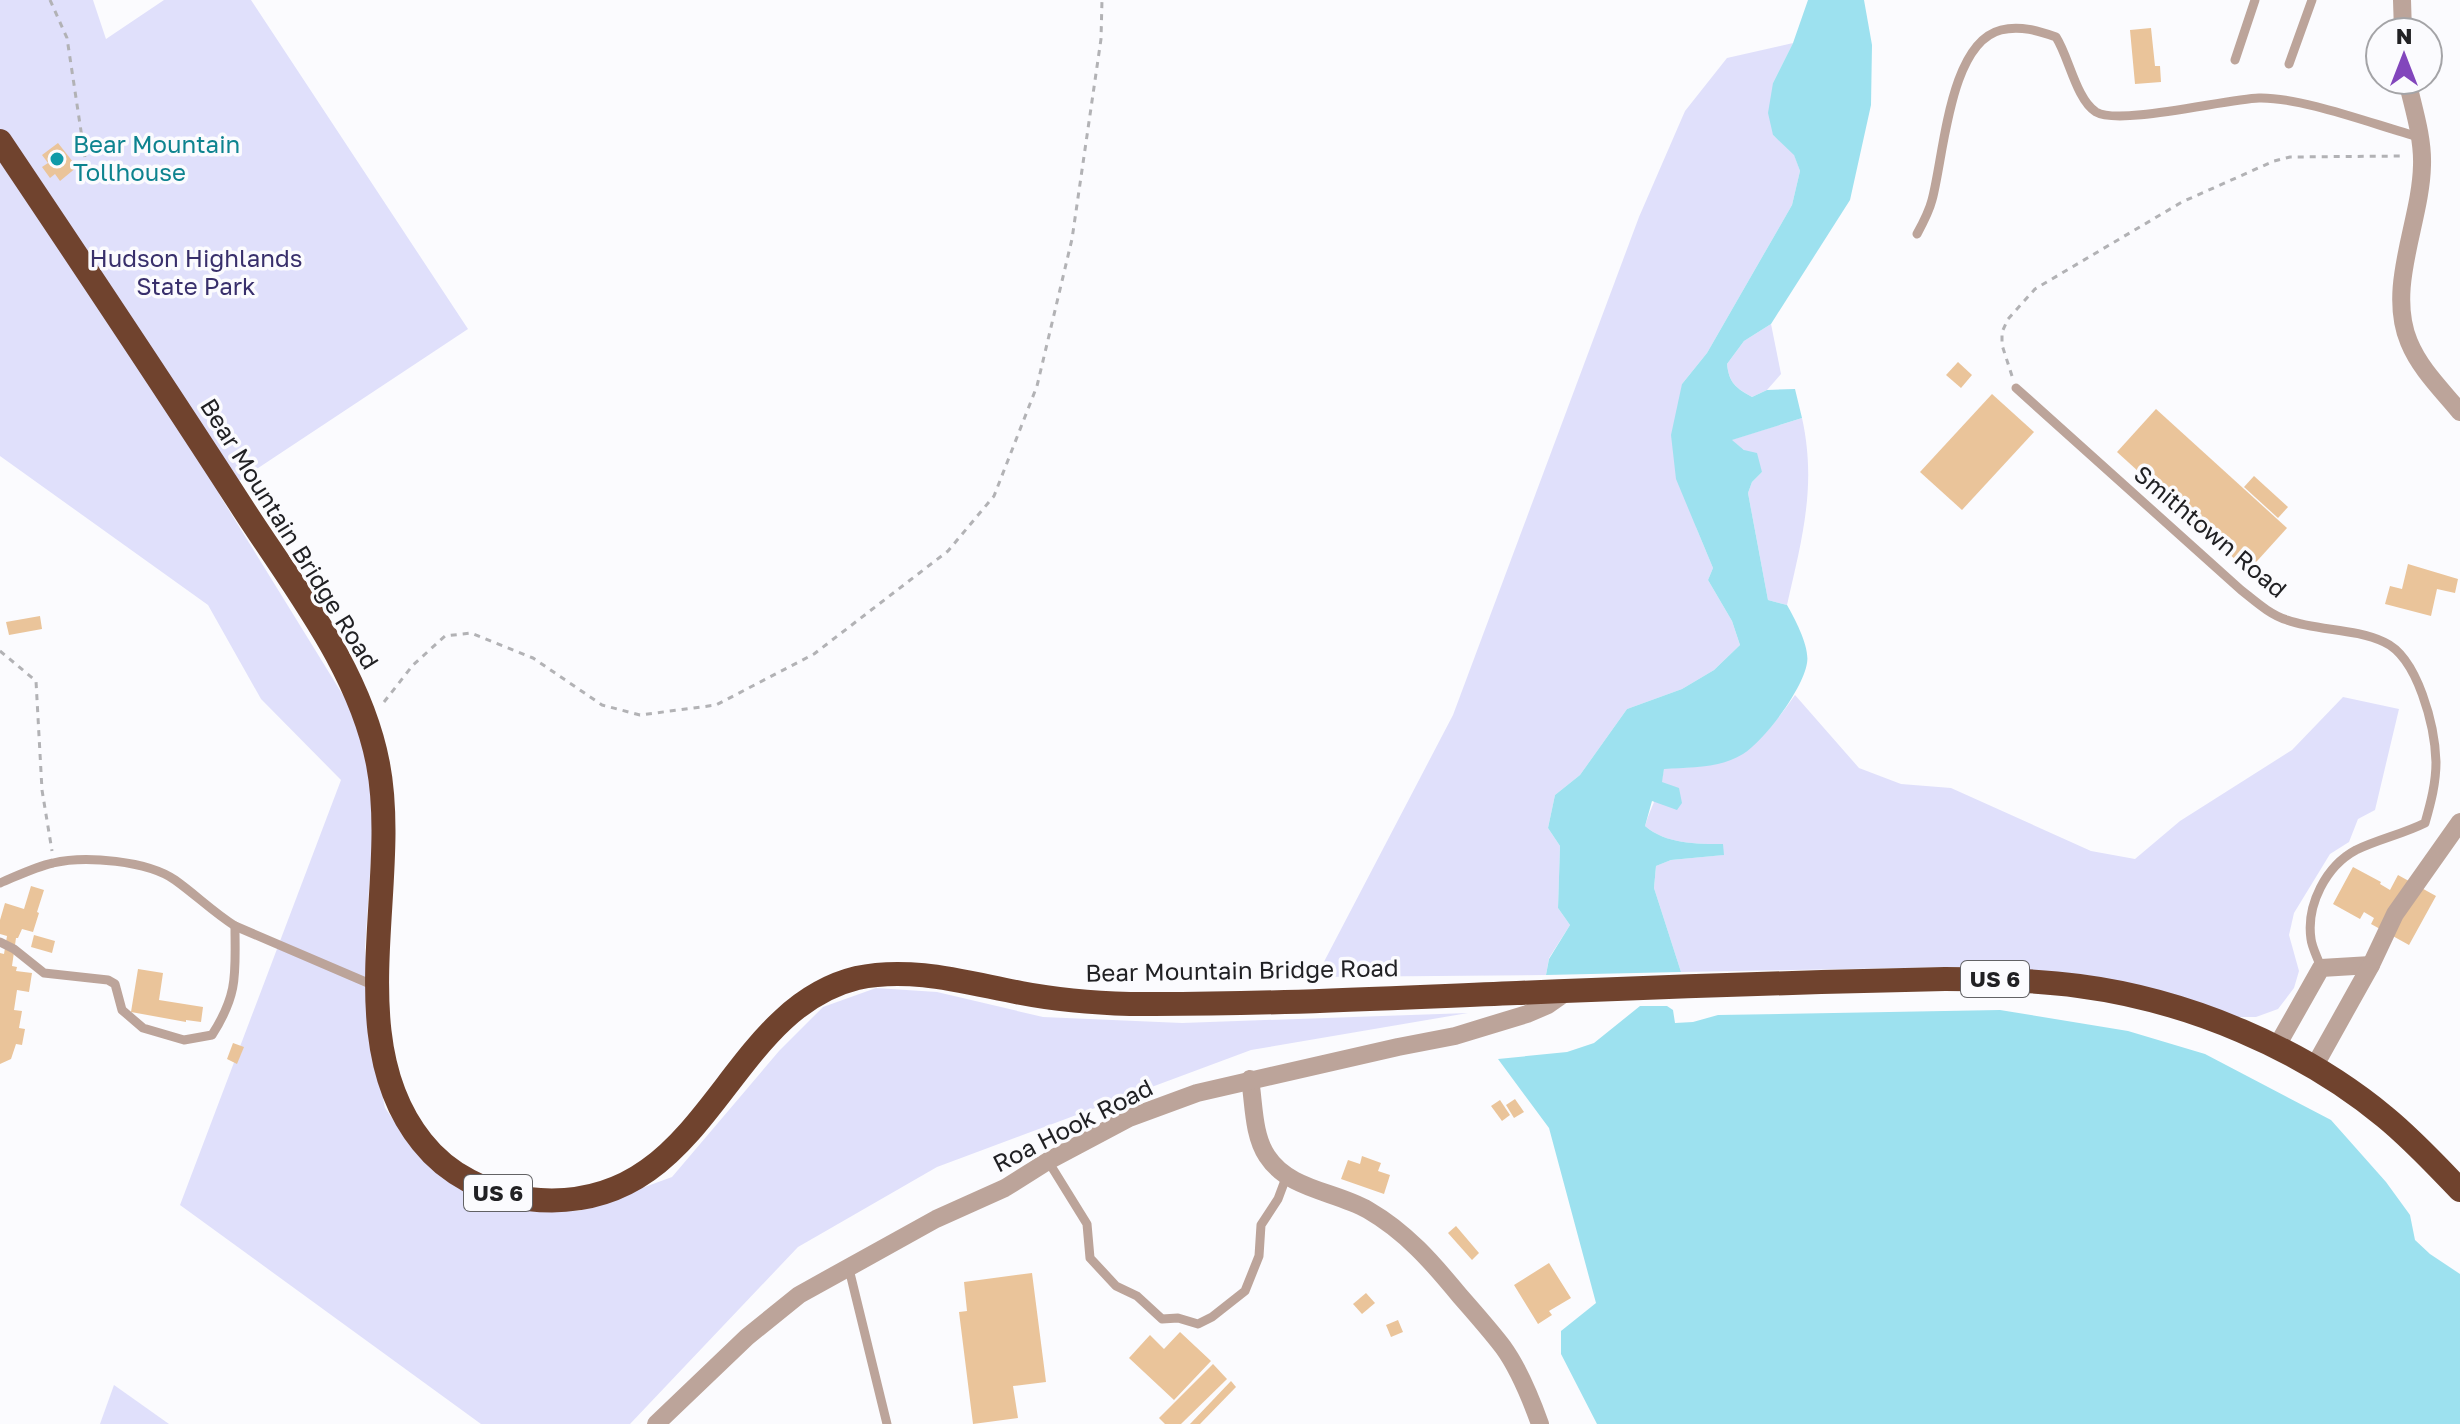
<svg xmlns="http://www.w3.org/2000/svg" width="2460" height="1424" font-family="'Golos Text',sans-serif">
	<rect width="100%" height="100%" fill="#fbfbfe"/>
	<g fill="#e0e0fb">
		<polygon points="0,0 93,0 106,39 164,0 251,0 468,329 219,494 362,726 373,764 372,844 365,948 373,1051 385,1108 422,1160 491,1205 579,1211 672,1177 779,1051 823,1007 876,988 937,992 1043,1017 1182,1023 1468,1013 1251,1050 937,1167 798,1247 630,1424 481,1424 180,1205 341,780 261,699 208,605 0,456"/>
		<polygon points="1793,43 1773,83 1773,135 1794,154 1800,171 1792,205 1707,353 1682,384 1696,527 1713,568 1708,580 1732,621 1740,645 1714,670 1682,689 1627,709 1580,775 1555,795 1548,828 1560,846 1558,908 1570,925 1549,958 1546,975 1316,977 1453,715 1639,217 1685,111 1727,58"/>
		<path d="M1771,324L1781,374L1767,390L1752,397C1736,388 1729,383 1727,364L1744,341Z"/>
		<path d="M1802,418C1817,485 1802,539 1787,605L1768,600L1748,493L1752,482L1762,472L1744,450L1731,440Z"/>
		<path d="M1795,695L1859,768L1901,784L1951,788L2091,851L2135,859L2180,821L2292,750L2343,697L2399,709L2375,810L2358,819L2349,842L2330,854L2294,913L2289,935L2299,971L2294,988L2278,1009L2256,1017H2235L2122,982L2086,975L1959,967L1681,972L1654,888L1656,866L1671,860L1723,855L1722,844C1696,844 1666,844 1645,826C1651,806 1662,788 1664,768C1736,768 1754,753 1795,695Z"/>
		<polygon points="114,1385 169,1424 100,1424"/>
	</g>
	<g fill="#9de1ef">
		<path d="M1808,0H1864L1872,45L1871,105L1850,200L1771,324L1744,341L1727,364C1729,383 1736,388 1752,397L1767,390L1795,389L1802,418L1732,440L1744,450L1757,453L1762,472L1752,482L1748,493L1768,600L1787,605C1795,619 1810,647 1807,663C1803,689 1765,740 1743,754C1719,769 1690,767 1664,769L1662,782L1679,788L1682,803L1677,810L1652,801L1645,826C1666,844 1696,844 1723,844L1724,855L1671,860L1656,866L1654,888L1681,972L1546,975L1549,959L1570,925L1558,908L1560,846L1548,828L1555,795L1580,775L1627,709L1682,689L1714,670L1740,645L1732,621L1708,580L1713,568L1676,479L1671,435L1682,384L1707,353L1792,205L1800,171L1794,155L1773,135L1768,113L1773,83L1793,43Z"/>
		<polygon points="1640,1006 1667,1006 1673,1010 1675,1023 1693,1022 1718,1015 2000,1010 2128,1031 2205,1054 2331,1120 2386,1182 2410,1215 2415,1240 2430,1254 2460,1274 2460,1424 1597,1424 1561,1354 1561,1331 1596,1303 1549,1128 1498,1059 1567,1052 1594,1043"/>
	</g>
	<g fill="#eac49a">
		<polygon points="2151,28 2155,66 2160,66 2161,82 2135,84 2130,30"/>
		<polygon points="58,143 77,167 60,181 55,174 50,178 42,167 48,163 42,155"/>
		<polygon points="1958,362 1972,375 1961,388 1946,375"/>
		<polygon points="1992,394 2034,432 1962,510 1920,472"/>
		<polygon points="2156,409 2287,528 2248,571 2117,452"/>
		<polygon points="2254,476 2288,507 2278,518 2244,487"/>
		<polygon points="2408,564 2458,579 2455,593 2437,589 2431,616 2385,604 2390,586 2402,589"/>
		<polygon points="40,616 42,629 9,635 6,622"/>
		<polygon points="2353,867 2381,882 2380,884 2390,890 2398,875 2436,896 2409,945 2371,924 2374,918 2364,912 2360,919 2333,904"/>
		<polygon points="31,886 44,890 37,912 39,913 33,932 22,929 18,938 16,938 12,966 17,967 16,971 32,973 29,992 17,990 14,1010 22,1011 19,1028 25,1029 22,1045 16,1044 11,1059 0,1064 0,953 4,954 7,936 0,934 0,920 5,903 24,909"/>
		<polygon points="34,935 55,941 52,953 31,947"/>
		<polygon points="138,969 163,973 159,1000 203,1007 201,1022 186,1020 186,1022 131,1012"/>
		<polygon points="233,1043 244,1047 237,1064 227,1059"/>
		<polygon points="1515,1099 1524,1112 1514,1118 1506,1105"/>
		<polygon points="1500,1100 1510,1115 1502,1121 1491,1106"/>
		<polygon points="1362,1156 1381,1163 1378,1171 1390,1175 1384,1194 1341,1179 1348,1160 1360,1164"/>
		<polygon points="1456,1226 1479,1253 1472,1260 1448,1233"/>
		<polygon points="1549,1263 1571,1298 1549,1311 1552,1315 1538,1324 1514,1285"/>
		<polygon points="1032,1273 1046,1382 1013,1386 1018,1418 973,1424 959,1312 967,1311 964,1282"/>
		<polygon points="1366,1293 1375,1303 1362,1314 1353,1304"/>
		<polygon points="1398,1320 1403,1332 1391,1337 1386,1325"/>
		<polygon points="1180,1332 1211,1361 1174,1400 1129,1358 1150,1335 1164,1349"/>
		<polygon points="1213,1364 1227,1379 1181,1424 1165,1424 1159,1418"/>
		<polygon points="1231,1381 1236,1387 1200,1424 1190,1424"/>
	</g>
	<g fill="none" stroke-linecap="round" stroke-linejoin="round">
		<g stroke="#b2b2b5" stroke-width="3" stroke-dasharray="6 6" stroke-linecap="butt">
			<polyline points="50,0 67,38 87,171"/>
			<polyline points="2012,376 2002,345 2002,332 2008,319 2035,289 2182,202 2274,161 2290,157 2402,156"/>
			<polyline points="0,651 36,681 42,790 52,851"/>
			<polyline points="384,702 413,665 445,636 471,633 533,658 602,705 640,715 716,705 814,654 948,551 994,496 1037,386 1072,239 1101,39 1102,0"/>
		</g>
		<g stroke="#bca49a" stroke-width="9">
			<polyline points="2235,60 2255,0"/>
			<polyline points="2289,64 2312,0"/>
			<path d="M1917,234C1923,223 1929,212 1932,200C1944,156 1949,43 2001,30C2020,25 2039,31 2056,37C2069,57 2076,99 2096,112C2119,126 2226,99 2259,98C2302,97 2375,125 2419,137"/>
			<path d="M2016,388L2241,590C2255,601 2270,615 2287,620C2318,631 2354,628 2384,642C2418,657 2435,727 2436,762C2436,783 2431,802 2425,823C2403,834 2379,839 2356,850C2326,866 2306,905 2311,939C2312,948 2318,958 2321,968"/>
			<path d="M0,883C17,876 35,867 53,863C85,855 148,861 175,880C196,895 213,912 235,926L375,986"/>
			<path d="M0,942L14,949L44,973L108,980L115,984L122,1010L143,1028L184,1040L212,1035C239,993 235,973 235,926"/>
			<polyline points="1048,1161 1087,1224 1090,1258 1116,1286 1137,1296 1162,1319 1178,1318 1198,1324 1212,1317 1245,1291 1259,1256 1261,1225 1278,1199 1287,1175"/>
			<polyline points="849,1269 887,1424"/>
		</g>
		<g stroke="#bca49a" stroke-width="18">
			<polyline points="2402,0 2403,32"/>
			<path d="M2407,80C2413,107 2423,137 2422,165C2421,222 2386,287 2409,342C2420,369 2442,390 2460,412"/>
			<polyline points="2277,1046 2321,968 2371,965"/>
			<polyline points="2314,1067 2371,965 2395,914 2460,822"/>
			<path d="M1250,1079C1254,1104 1253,1135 1267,1156C1289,1190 1335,1191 1368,1210C1406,1232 1432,1262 1460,1296C1475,1313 1490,1330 1503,1347C1519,1369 1531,1399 1540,1424"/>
			<polyline points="656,1424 747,1337 799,1295 936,1219 1005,1188 1048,1161 1129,1118 1197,1093 1398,1047 1455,1036 1527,1014 1548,1005 1568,991"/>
		</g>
		<path stroke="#70432e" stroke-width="24" d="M0,141C82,263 164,386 244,510C295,589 360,670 378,764C401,883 339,1039 422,1142C448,1175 487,1194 528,1199C708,1220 720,1011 857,978C912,966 967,983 1021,993C1057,1000 1093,1003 1130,1004C1259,1005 1388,998 1517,993C1660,987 1802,982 1945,979C1990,979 2035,980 2079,986C2187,1000 2302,1048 2385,1117C2412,1139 2436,1165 2460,1190"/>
	</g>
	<circle fill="#0f9aa8" stroke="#fbfbfe" stroke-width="3" cx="57" cy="159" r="8"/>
	<g text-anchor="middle" stroke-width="7" stroke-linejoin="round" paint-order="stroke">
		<g fill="#fbfbfe" stroke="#626265" stroke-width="2">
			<rect x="1961" y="961" width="68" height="36" rx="6"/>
			<rect x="464" y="1175" width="68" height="36" rx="6"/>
		</g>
		<g font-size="22" font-weight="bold" fill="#212124">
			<text x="1995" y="987">US 6</text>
			<text x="498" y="1201">US 6</text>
		</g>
		<g font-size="24" fill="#0d838f" stroke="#fbfbfe" text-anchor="start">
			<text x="73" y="153">Bear Mountain<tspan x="73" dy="28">Tollhouse</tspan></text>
		</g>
		<g font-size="24" fill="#382f6b" stroke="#fbfbfe">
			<text x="196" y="267">Hudson Highlands<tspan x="196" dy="28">State Park</tspan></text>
		</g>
		<g font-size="24" fill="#212124" stroke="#fbfbfe">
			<text transform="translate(2210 532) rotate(40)" y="8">Smithtown Road</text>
			<text transform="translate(289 534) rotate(58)" y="8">Bear Mountain Bridge Road</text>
			<text transform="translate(1242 971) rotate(-1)" y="8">Bear Mountain Bridge Road</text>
			<text transform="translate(1073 1126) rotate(-27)" y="8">Roa Hook Road</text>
		</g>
	</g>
	<g transform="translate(2404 56)"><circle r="38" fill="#fbfbfe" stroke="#a4a4a7" stroke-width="2"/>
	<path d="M0-6L14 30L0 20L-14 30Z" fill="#8246bc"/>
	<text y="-12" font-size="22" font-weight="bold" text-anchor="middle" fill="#212124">N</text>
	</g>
</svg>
